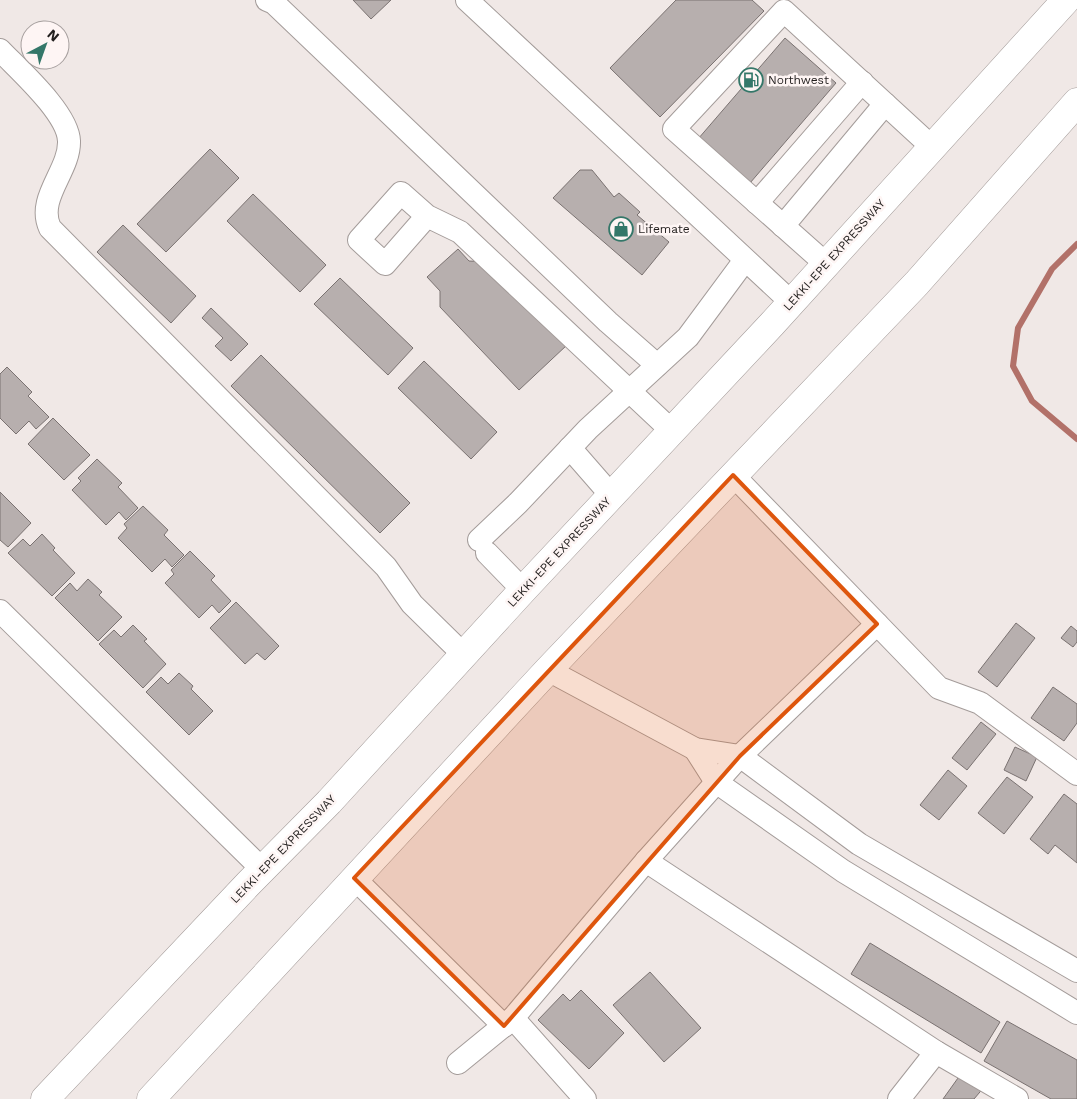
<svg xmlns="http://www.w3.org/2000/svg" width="1077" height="1099" font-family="'Work Sans',sans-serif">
	<rect width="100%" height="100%" fill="#f0e8e6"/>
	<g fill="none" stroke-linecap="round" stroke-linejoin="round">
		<polyline stroke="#b27169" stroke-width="6" points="1077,244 1052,269 1018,328 1013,366 1032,401 1077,439"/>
	</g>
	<g fill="#b7afae" stroke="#7a7271">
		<polygon points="353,0 391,0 371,19"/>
		<polygon points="676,0 752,0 764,11 660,117 610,68"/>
		<polygon points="785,38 836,83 750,183 698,139"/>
		<polygon points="210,149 239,178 166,252 137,224"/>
		<polygon points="580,170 592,170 614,197 619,193 640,212 637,215 669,242 642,275 553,198"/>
		<polygon points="253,194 326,265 300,292 227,221"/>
		<polygon points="123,225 196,296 171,323 97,252"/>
		<polygon points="458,249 469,261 488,262 567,345 519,390 440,307 440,291 427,277"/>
		<polygon points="340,278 413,348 388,375 314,304"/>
		<polygon points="211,308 248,344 231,361 215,346 223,338 202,318"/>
		<polygon points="261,355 410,503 380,533 231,386"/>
		<polygon points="424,361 497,432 471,459 398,388"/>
		<polygon points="7,367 32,392 28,396 49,417 36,429 29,421 16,434 0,418 0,374"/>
		<polygon points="53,418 90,455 64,480 28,444"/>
		<polygon points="97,459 122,483 118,487 138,508 126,520 119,512 106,525 72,490 81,481 78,478"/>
		<polygon points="0,492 31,523 8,547 0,540"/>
		<polygon points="143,506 168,530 164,535 184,555 172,567 165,559 152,572 118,538 127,528 124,524"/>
		<polygon points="42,534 55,548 53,550 75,573 52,596 8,553 23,539 30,546"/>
		<polygon points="190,551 215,576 211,580 231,601 219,613 212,605 199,618 165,583 174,574 171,570"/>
		<polygon points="88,579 102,592 99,595 122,617 98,641 55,598 70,583 77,591"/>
		<polygon points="236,602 279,646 265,660 257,653 245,664 210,628"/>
		<polygon points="1016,623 1035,638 997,687 978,672"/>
		<polygon points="133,625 147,639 144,641 166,664 143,688 99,644 114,630 121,637"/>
		<polygon points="1071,626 1077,631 1077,642 1073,647 1061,638"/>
		<polygon points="179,673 193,686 191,689 213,711 189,735 146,692 161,677 168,684"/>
		<polygon points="1053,687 1077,704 1077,723 1064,741 1031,718"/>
		<polygon points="981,722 996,734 967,770 952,758"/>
		<polygon points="1015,747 1037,757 1026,781 1004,770"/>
		<polygon points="948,770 967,786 939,820 920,805"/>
		<polygon points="1007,777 1033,797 1004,834 978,813"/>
		<polygon points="1064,794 1077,804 1077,863 1055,845 1048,854 1030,839"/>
		<polygon points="870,943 1000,1022 981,1053 851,974"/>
		<polygon points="650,972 701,1028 664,1062 613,1005"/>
		<polygon points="581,990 624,1033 589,1069 538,1020 563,994 570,1001"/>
		<polygon points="1007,1021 1077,1060 1077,1099 1051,1099 984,1061"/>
		<polygon points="963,1071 985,1086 974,1099 943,1099"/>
	</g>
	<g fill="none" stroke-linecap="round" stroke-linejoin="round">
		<g stroke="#a49c9a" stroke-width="24">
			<g id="minor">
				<polyline points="267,0 274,3 608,322 657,365"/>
				<polyline points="467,0 791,302"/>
				<path d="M0,50C19,70 68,113 69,141C70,171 36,198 50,228L386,567L412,604L464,655"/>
				<polyline points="757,203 862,82"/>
				<polyline points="427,216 385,264 359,240 401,193 427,216 460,232 672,431"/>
				<polyline points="783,226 885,104"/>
				<polyline points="826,264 674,129 784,11 932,147"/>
				<polyline points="570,448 611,495"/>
				<polyline points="733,475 939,688 980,703 1077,774"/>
				<polyline points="479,540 518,503 588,429 688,337 745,260"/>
				<polyline points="487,553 523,590"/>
				<polyline points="0,611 263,870"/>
				<polyline points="548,670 695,749 740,756 859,844 1077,971"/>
				<polyline points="695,749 716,782 843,871 1077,1013"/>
				<polyline points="646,861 936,1052 1017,1099"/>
				<polyline points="354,878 504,1026"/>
				<polyline points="513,1018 585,1099"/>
				<polyline points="458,1063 513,1018 646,861 740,756 877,624"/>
				<polyline points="899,1099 936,1052"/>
			</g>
		</g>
		<g stroke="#a49c9a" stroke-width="29">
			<g id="highway">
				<polyline points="45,1099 248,884 329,802 523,590 772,324 1066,0"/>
				<polyline points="151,1099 548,670 917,283 1077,102"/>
			</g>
		</g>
		<use href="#minor" stroke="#fff" stroke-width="22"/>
		<use href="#highway" stroke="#fff" stroke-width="28"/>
	</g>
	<path fill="#de560d" fill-opacity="0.2" stroke="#de560d" stroke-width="4" stroke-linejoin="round" d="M733,475L877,624L740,756L504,1026L354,878Z"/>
	<defs>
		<g id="fuel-ring" transform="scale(1.25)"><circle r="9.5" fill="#fef5f4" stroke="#347769" stroke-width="1.5"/><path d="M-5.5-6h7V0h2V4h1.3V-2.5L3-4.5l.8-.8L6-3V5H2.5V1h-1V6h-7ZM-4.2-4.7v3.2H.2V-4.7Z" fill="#347769"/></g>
		<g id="shop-ring" transform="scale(1.25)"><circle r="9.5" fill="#fef5f4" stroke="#347769" stroke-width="1.5"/><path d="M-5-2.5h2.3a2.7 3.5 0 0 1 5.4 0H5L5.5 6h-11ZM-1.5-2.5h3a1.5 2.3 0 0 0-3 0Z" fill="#347769"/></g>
	</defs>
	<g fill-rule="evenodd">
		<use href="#fuel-ring" x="751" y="80"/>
		<use href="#shop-ring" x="621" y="229"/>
	</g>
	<g text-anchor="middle" stroke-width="5" stroke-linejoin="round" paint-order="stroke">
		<g font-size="12" fill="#221f1e" stroke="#fef5f4" text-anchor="start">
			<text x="768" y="84">Northwest</text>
			<text x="638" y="233">Lifemate</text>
		</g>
		<g font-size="12" fill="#221f1e" stroke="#fef5f4">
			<text transform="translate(834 255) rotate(-48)" y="4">LEKKI-EPE EXPRESSWAY</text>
			<text transform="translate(559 552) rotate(-47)" y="4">LEKKI-EPE EXPRESSWAY</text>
			<text transform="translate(283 849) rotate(-46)" y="4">LEKKI-EPE EXPRESSWAY</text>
		</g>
	</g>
	<g transform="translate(45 45) rotate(41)"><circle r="24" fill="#fef5f4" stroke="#a69f9e"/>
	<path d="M0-4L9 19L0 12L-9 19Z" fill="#347769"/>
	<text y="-8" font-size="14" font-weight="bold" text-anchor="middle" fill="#221f1e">N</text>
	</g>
</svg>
